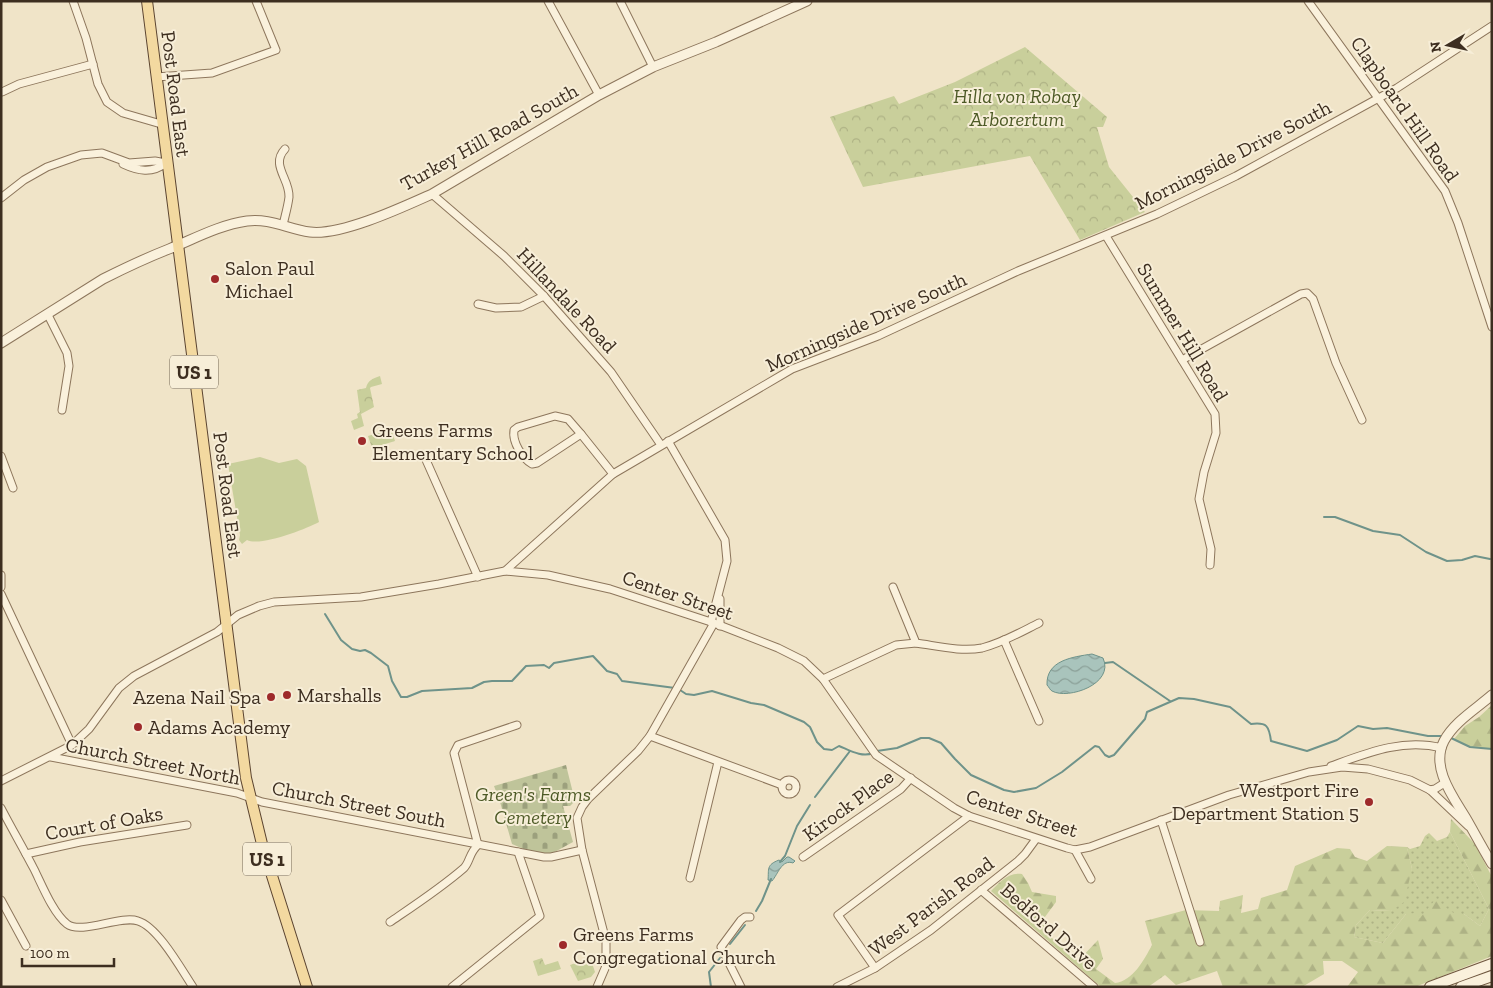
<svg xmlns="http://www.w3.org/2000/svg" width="1493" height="988" font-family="'Zilla Slab',serif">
	<defs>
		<pattern id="grass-dots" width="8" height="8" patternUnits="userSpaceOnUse" patternTransform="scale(1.25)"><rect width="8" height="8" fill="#c9cf9b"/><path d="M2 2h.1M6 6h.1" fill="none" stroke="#aeb285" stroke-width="1.8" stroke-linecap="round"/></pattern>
		<pattern id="forest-firs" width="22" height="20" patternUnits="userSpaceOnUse" patternTransform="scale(1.25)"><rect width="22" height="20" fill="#c9cf9b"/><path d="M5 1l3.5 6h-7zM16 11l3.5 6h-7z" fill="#aeb285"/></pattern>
		<pattern id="cemetery-stones" width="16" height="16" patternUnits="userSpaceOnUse" patternTransform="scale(1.25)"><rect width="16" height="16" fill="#bfc49a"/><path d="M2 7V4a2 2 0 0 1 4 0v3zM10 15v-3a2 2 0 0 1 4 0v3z" fill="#9ca07d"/></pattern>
		<pattern id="park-crowns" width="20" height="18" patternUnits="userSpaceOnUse" patternTransform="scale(1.25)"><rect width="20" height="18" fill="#c9cf9b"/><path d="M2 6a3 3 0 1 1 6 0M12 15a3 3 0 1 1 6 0" fill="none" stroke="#aeb285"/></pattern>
		<pattern id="water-waves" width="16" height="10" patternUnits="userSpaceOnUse" patternTransform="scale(1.25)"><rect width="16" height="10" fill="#a9c4bc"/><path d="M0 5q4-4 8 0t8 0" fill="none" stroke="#8ba098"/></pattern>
	</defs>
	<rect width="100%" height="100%" fill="#f0e4c8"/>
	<polygon fill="url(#grass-dots)" points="1450,832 1489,909 1480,926 1464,914 1420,918 1406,914 1383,943 1354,937 1356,925 1370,910 1391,911 1412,869 1407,847 1410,849 1420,846 1425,836 1429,833 1437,841 1447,837"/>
	<g fill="url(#forest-firs)">
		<polygon points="1492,705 1492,749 1470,747 1454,739 1465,726 1479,717"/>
		<path d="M1451,819L1475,844L1492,877V956L1415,987H1347L1358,972L1342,961H1323L1324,974L1302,987H1223L1217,971L1176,985L1165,975L1148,987H1101L991,891C1000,882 1008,872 1022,874L1028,883L1032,892L1056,896V902L1042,921L1044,926V931L1078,961L1098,940L1103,959L1096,969L1115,983C1133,981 1144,960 1152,945L1145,921L1186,910L1219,911L1220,901L1243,895L1241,913L1258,909L1261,898L1287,890L1295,866L1337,848L1350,849L1355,857L1367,861L1387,846L1407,847L1412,869L1404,902L1391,911L1370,910L1356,925L1354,937L1383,943L1406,914L1416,913L1420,918L1435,900L1455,914H1464L1480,926L1489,909L1450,832Z"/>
	</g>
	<polygon fill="url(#cemetery-stones)" points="566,765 575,801 570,806 563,806 573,842 551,854 526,850 512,844 500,802 494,786"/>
	<g fill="url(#park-crowns)">
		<polygon points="1025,47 1107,117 1103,127 1097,127 1109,167 1145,212 1080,240 1030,156 863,187 830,117 894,96 899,104 955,82"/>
		<path d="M380,376L382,384L371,387L370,388L374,407L361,414L364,426L354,430L351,421L358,418L357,414L360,412L357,390L366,388C368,380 372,379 380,376Z"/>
		<polygon points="391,429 395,441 372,448 368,436"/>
		<polygon points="542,958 545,965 558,961 561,969 538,976 533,961"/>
		<polygon points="591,960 595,972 591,977 578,981 570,965 576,963 577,965"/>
	</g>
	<path fill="#c9cf9b" d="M260,457L279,463L297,459L306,466L319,522C306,529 260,547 247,540L242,544L239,540L240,535L228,464Z"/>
	<g fill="url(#water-waves)" stroke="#6f938a">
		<path d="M1092,654L1103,658C1115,684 1068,700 1052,691C1050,690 1049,687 1047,685C1046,660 1073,657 1092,654Z"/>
		<path d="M787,857H789L795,861L793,863C782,859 778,874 772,881L768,880C769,869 766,865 779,860L782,862Z"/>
	</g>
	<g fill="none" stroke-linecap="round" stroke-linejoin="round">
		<g stroke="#6f938a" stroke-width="2">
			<polyline points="1324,517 1335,517 1373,531 1400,535 1426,552 1447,561 1462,560 1475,556 1490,559"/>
			<polyline points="325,614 341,640 352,649 360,651 365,650 371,653 388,666 392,681 401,697 407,697 422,691 472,688 484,682 492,681 512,681 526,666 544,665 549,668 554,663 593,656 607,671 617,674 622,681 675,688"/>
			<polyline points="1105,663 1113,662 1170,701"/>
			<path d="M680,690L686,694L694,695L712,691L751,703L764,705L804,722L810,727L817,742L824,749L832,750L839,746C849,750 862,758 873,753"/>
			<polyline points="1449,737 1470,747 1492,749"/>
			<path d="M877,751L897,748L921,738H929L941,743L955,759L971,775L1004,790L1014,792L1036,788L1062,772L1095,746L1099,747L1105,755L1109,757L1114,755L1145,719L1147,712L1179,698L1194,699L1230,707L1251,724C1267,722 1269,726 1271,741L1307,751L1337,740L1358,726L1373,729L1387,728L1428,736H1444"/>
			<polyline points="815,797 850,751"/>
			<polyline points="780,862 785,856 797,826 810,805"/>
			<polyline points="756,911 762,901 771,879"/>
			<polyline points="730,944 745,925"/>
			<polyline points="711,987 709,972 720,958"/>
		</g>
		<g stroke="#8d765c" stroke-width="9">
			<g id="minor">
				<polyline points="73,1 86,38 98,84 107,102 123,113 161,124"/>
				<polyline points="548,1 599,95"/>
				<polyline points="620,1 653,67"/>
				<polyline points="1308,1 1445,191 1458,223 1492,327"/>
				<polyline points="156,77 212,73 276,50 256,1"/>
				<polyline points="2,92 19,84 93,64"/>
				<path d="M123,164C138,171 152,174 166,163"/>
				<polyline points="432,194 504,256 544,296 611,372 661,445"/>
				<polyline points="1,198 24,180 47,167 81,155 102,153 129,163 155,161 166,163"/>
				<path d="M283,225C285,216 288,206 289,197C290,179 270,165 285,149"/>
				<polyline points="1106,236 1215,414 1216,433 1204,472 1199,499 1211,549 1210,565"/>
				<polyline points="478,304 496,308 521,307 544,296"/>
				<polyline points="48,315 67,353 69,366 62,410"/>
				<polyline points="1182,360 1301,294 1307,293 1313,299 1336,363 1362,420"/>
				<path d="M555,416L568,419L581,434L537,463L532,464C522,458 512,442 514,430L518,427Z"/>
				<polyline points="581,434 613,474"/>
				<polyline points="668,441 725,540 727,561 711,622"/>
				<polyline points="1,456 13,488"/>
				<polyline points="426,460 478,577"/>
				<polyline points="505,571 548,575 610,589 714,623 778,648 804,661 823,679 876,755 954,808 969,816 1067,848 1075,850 1090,847 1229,795 1309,772 1342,767 1368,769 1410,780 1430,790 1468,826"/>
				<polyline points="1,575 1,587"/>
				<path d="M893,587L916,643C938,646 961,652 982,648C1002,643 1021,632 1039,623"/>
				<polyline points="1,594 72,745"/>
				<polyline points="720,599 720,626"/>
				<polyline points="1004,640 1039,721"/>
				<polyline points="823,679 896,645 916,643"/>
				<polyline points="650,736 782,785"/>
				<polyline points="51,757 237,793 262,802 544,857 551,857 582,850"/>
				<path d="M1331,766C1367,753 1403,738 1442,748"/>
				<circle cx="789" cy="787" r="7"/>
				<polyline points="1,781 72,745 89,729 119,688 134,676 217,632 238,615 259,606 274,602 361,597 439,584 505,571 613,474 792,369 878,336 1018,271 1157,214 1236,176 1397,88 1492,26"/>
				<polyline points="1430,790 1435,789 1446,782"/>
				<path d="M1,808C12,829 23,848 34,869C42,885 53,913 67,924C81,935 120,915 138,921C158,927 181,969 193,987"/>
				<polyline points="1161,820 1200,942"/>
				<polyline points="1075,850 1091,879"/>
				<polyline points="26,854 80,842 187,825"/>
				<polyline points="803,857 901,789 911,778"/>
				<polyline points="690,878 718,762"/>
				<polyline points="981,890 1094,987"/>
				<polyline points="1,900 26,946"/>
				<path d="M390,922C415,905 441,888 464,868C470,862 469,853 478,845L454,753L458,745L517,725"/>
				<polyline points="875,968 838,915 969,816"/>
				<polyline points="452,987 540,916 518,852"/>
				<polyline points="597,987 606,966 606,941 582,850 577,818 582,807 588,799 638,751 650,736 714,623"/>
				<polyline points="741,987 721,947 741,920 745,917 750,917"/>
				<polyline points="837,987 875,968 931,930 1018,861 1025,854 1036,839"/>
			</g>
		</g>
		<g stroke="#8d765c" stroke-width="11">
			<g id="tertiary">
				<path d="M1,343L103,279C125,268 146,258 169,249C194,239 219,225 247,221C270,218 288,229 310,232C341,236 403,207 432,194L599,95L653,67L716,42L807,1"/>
				<path d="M1492,695C1476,709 1454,722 1444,741C1430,768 1454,798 1467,820C1475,834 1483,849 1492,864"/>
			</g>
		</g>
		<g stroke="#6f573f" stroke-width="12">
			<g id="secondary">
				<polyline points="1430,987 1492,964"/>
				<polyline points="1461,987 1492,976"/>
			</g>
		</g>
		<g stroke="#5b4430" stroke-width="12">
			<polyline id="primary" points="147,1 246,778 262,844 307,987"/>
		</g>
		<use href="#minor" stroke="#faf1dc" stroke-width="7"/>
		<use href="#tertiary" stroke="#faf1dc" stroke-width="9"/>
		<use href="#secondary" stroke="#faf1dc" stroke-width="10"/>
		<use href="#primary" stroke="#f3d9a0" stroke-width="10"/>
	</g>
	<g fill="#9e2a2b" stroke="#f7eed8" stroke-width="2">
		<circle cx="215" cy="279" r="5"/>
		<circle cx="362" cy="441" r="5"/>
		<circle cx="287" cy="695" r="5"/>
		<circle cx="271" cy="697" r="5"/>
		<circle cx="138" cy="727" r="5"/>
		<circle cx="1369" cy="802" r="5"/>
		<circle cx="563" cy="945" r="5"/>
	</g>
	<g text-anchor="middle" stroke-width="4" stroke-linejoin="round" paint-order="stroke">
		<g fill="#f7eed8" stroke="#756857" stroke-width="1">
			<rect x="170" y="355.5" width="48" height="33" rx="4"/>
			<rect x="243" y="842.5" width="48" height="33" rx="4"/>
		</g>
		<g font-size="19" font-weight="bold" fill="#3d2e20">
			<text x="194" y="379">US 1</text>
			<text x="267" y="866">US 1</text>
		</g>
		<g font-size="20" fill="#3d2e20" stroke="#f7eed8">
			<text transform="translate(176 94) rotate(83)" y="7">Post Road East</text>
			<text transform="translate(1405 109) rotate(55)" y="7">Clapboard Hill Road</text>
			<text transform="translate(489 137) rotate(-29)" y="7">Turkey Hill Road South</text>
			<text transform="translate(1233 155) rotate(-27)" y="7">Morningside Drive South</text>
			<text transform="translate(567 300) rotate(47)" y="7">Hillandale Road</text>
			<text transform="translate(866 322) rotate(-24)" y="7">Morningside Drive South</text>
			<text transform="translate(1183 332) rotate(59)" y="7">Summer Hill Road</text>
			<text transform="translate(228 495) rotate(83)" y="7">Post Road East</text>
			<text transform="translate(678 595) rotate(19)" y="7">Center Street</text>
			<text transform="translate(153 761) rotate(11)" y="7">Church Street North</text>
			<text transform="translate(359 804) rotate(11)" y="7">Church Street South</text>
			<text transform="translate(848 805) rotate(-36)" y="7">Kirock Place</text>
			<text transform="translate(1022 813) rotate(18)" y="7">Center Street</text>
			<text transform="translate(104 823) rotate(-10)" y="7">Court of Oaks</text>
			<text transform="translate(931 906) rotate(-37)" y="7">West Parish Road</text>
			<text transform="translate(1049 926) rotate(41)" y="7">Bedford Drive</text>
		</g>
		<g font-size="20" font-style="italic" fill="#4d5a26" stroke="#f7eed8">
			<text x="1017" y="103">Hilla von Robay<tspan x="1017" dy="23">Arborertum</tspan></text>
			<text x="533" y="801">Green's Farms<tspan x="533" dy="23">Cemetery</tspan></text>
		</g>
		<g font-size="20" fill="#3d2e20" stroke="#f7eed8" text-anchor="start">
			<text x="225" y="275">Salon Paul<tspan x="225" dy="23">Michael</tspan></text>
			<text x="372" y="437">Greens Farms<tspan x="372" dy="23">Elementary School</tspan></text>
			<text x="297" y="702">Marshalls</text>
			<text x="261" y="704" text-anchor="end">Azena Nail Spa</text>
			<text x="148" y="734">Adams Academy</text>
			<text x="1359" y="797" text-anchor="end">Westport Fire<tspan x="1359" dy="23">Department Station 5</tspan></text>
			<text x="573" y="941">Greens Farms<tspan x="573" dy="23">Congregational Church</tspan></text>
		</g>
	</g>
	<rect width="1493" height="988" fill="none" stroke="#3d2e20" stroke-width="5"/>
	<g transform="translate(1448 45) rotate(261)" stroke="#f7eed8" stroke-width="4" paint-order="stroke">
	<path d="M0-4L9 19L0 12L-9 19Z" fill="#3d2e20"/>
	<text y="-8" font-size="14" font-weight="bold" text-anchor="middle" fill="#3d2e20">N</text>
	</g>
	<path d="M22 958v8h92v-8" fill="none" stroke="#3d2e20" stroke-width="2.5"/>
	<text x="30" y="958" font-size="15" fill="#3d2e20" stroke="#f7eed8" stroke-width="4" paint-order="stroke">100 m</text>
</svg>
